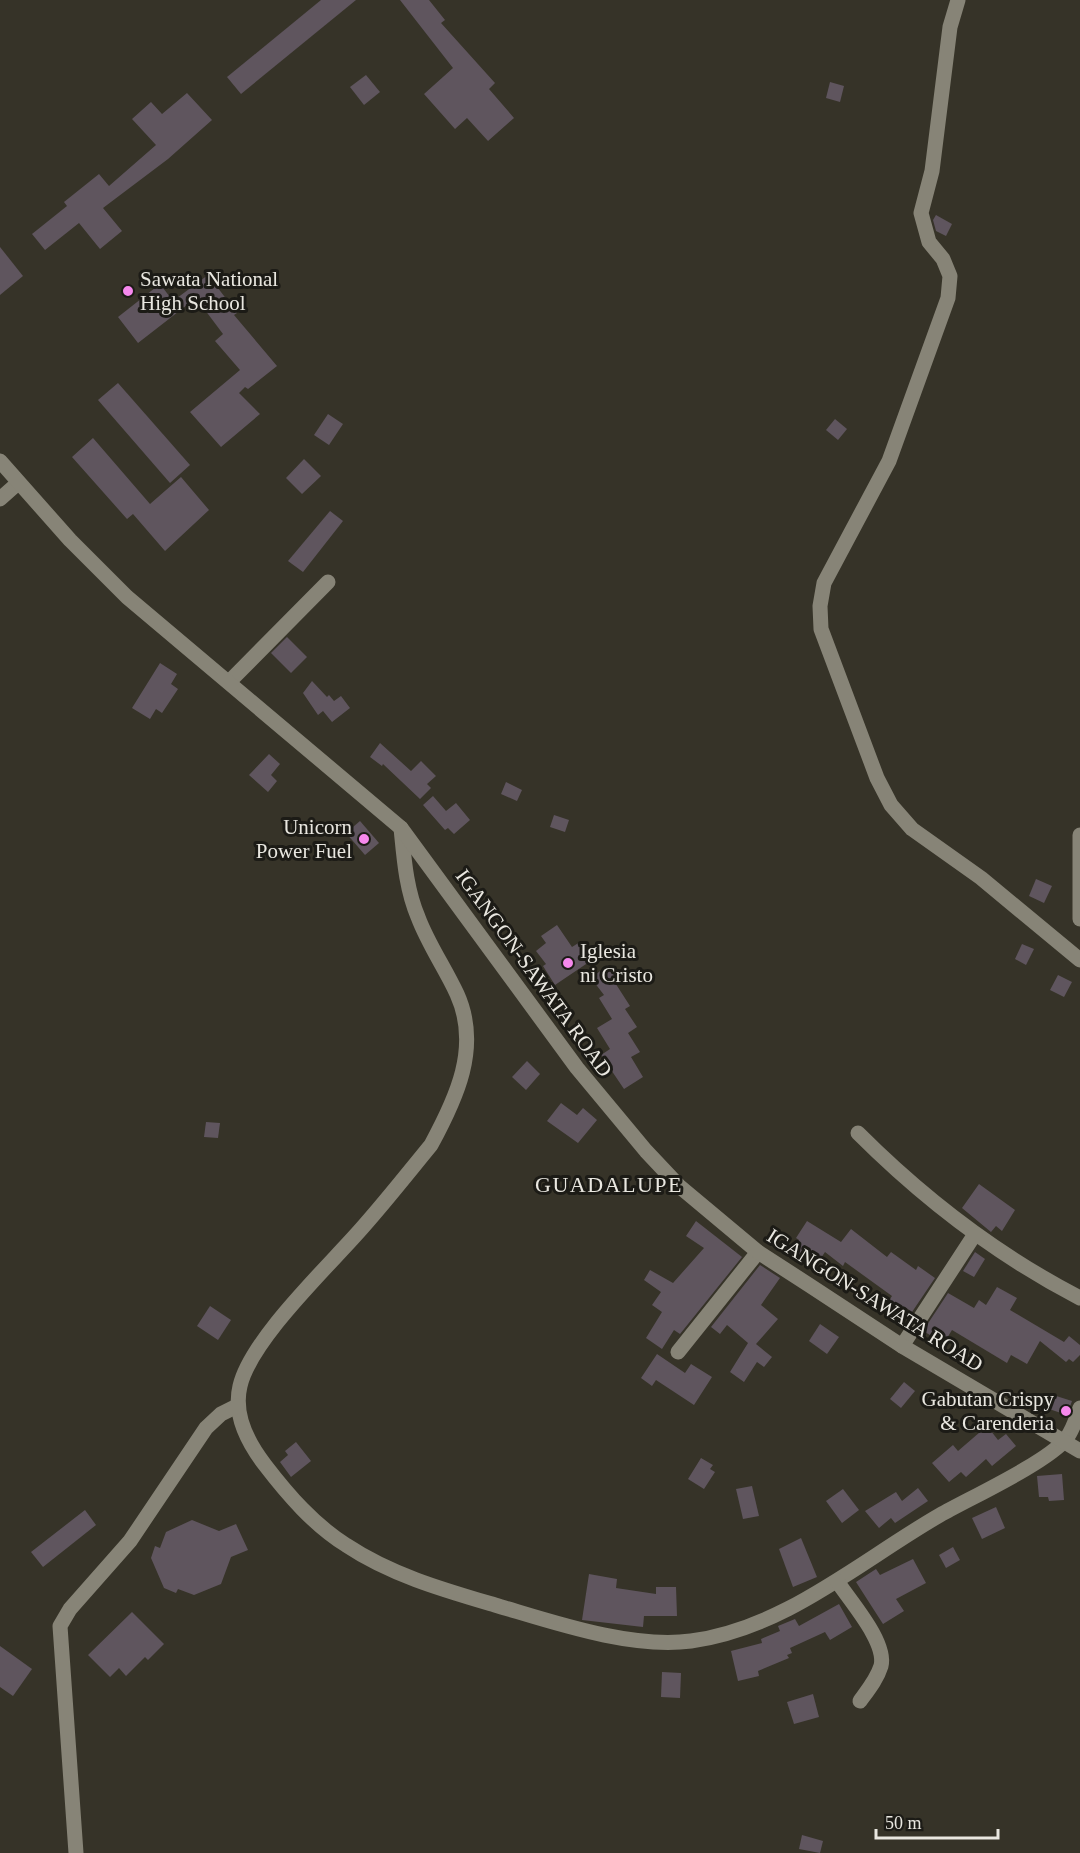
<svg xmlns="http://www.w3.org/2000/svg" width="1080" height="1853" font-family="Georgia,serif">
	<rect width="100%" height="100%" fill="#363328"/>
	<g fill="#5f555e">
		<polygon points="321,0 356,0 241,94 227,77"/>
		<polygon points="400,0 429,0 445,20 441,23 495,83 489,89 514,118 488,141 467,118 455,129 424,94 453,68"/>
		<polygon points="366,75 380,92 364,105 350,87"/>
		<polygon points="830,82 844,86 840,102 826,98"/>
		<polygon points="187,93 212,120 168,159 103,208 122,231 100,249 79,223 45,250 32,234 67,206 64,202 99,174 109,186 156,145 132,119 151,102 162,114"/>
		<polygon points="936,215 952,224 946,236 936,231 933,220"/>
		<polygon points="0,247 23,276 0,295"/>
		<polygon points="208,275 237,313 234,315 277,366 248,389 245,387 239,393 260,414 221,447 190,412 240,370 215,341 223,334 196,298 138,343 118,317 160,284 173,301"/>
		<polygon points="118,383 190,465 170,483 98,400"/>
		<polygon points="328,414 343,424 329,445 314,435"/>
		<polygon points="835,419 847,429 838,440 826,430"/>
		<polygon points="93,438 150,504 181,477 209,510 165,551 133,514 127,519 72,457"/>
		<polygon points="304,459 321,476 302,494 286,478"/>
		<polygon points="330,511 343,521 303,572 288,561"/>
		<polygon points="287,637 307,657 291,673 271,653"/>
		<polygon points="160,663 177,674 171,684 178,689 162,713 156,709 150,719 132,708"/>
		<polygon points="312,681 327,697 329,695 334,701 341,696 350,708 332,722 323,711 318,715 303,693"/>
		<polygon points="380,743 411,771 421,761 436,776 427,784 431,788 420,799 383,764 382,766 370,757"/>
		<polygon points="269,754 280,764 271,775 277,781 268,792 249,775"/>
		<polygon points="506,782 522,790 517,801 501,794"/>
		<polygon points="433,796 446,811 456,803 470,820 454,834 448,828 445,830 423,805"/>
		<polygon points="554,815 569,820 565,832 550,827"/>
		<polygon points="360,821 379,843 365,855 346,833"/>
		<polygon points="1036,879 1052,886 1044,903 1029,896"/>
		<polygon points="557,925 572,947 580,942 592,960 555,985 543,966 546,964 536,951 546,943 541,936"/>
		<polygon points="1022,944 1034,949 1026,965 1015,959"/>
		<polygon points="608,965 616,976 612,978 630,1006 625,1009 637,1027 628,1033 640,1052 631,1057 643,1077 624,1089 601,1055 610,1049 597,1028 612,1019 599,998 604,995 591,978"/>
		<polygon points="1058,975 1072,982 1064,997 1050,990"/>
		<polygon points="527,1061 540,1074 526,1090 512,1077"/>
		<polygon points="561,1103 577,1115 583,1108 597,1120 578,1143 547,1121"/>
		<polygon points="206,1122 220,1123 218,1138 204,1137"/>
		<polygon points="979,1184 1015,1210 1002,1231 996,1226 991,1232 962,1208"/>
		<polygon points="696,1221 742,1257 680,1334 674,1330 662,1349 646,1338 662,1312 652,1305 661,1292 644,1280 650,1270 673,1283 704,1248 686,1236"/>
		<polygon points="807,1221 841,1242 851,1229 887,1257 891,1252 916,1270 918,1266 935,1278 912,1312 905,1307 902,1311 888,1302 892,1296 845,1262 843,1266 825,1252 815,1267 792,1252 799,1240 796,1238"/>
		<polygon points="975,1252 985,1259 974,1277 963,1271"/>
		<polygon points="760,1265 780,1278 761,1305 778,1319 756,1344 772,1357 764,1367 757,1362 744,1382 730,1372 748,1343 727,1325 720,1334 711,1327"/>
		<polygon points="997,1287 1017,1298 1010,1310 1064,1342 1069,1336 1080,1345 1080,1355 1073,1362 1069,1359 1066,1362 1040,1341 1027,1364 1011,1355 1007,1363 952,1330 944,1343 923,1331 948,1293 974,1308 979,1300 986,1305"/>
		<polygon points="210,1306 231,1320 218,1340 197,1326"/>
		<polygon points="820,1324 839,1337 827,1354 809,1341"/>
		<polygon points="657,1354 685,1373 691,1364 712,1377 694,1405 656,1380 652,1386 641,1378"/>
		<polygon points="904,1382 915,1391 901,1408 890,1399"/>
		<polygon points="1053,1395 1072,1401 1067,1415 1049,1409"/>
		<polygon points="987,1426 998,1440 1006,1434 1016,1446 992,1466 986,1459 966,1477 961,1472 949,1482 932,1463 953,1445 958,1451"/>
		<polygon points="296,1442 311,1461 291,1477 280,1462 288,1455 285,1451"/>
		<polygon points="701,1458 713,1465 710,1469 715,1472 704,1489 688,1479"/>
		<polygon points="1062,1474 1064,1500 1049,1501 1048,1497 1039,1497 1037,1476"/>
		<polygon points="752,1486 759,1516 743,1519 736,1489"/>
		<polygon points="918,1488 928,1501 895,1523 891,1518 879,1528 865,1511 896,1492 902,1501"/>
		<polygon points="843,1489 859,1510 842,1523 826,1501"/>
		<polygon points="996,1507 1005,1528 982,1539 972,1518"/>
		<polygon points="85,1510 96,1525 43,1567 31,1552"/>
		<polygon points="192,1520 219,1531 236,1524 248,1550 231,1557 221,1584 194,1595 178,1589 176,1593 164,1588 151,1558 155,1546 160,1548 166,1532"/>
		<polygon points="801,1538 817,1577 793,1587 779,1549"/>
		<polygon points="953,1547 960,1560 946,1568 939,1555"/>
		<polygon points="913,1559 926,1583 896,1599 904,1611 883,1624 856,1582 876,1569 880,1575"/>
		<polygon points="589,1574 617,1579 616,1588 656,1594 656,1587 676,1587 677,1616 644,1616 643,1627 582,1620"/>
		<polygon points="839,1604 852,1627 830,1640 825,1632 790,1648 792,1653 787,1655 789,1658 758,1671 759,1676 738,1681 731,1651 762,1643 761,1639 780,1631 778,1626 795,1619 799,1626"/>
		<polygon points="132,1612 164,1644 148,1660 145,1657 126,1676 119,1668 110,1677 88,1655"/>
		<polygon points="0,1646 32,1669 13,1696 0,1687"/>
		<polygon points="662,1672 681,1673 680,1698 661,1697"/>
		<polygon points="813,1694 819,1717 794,1724 787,1702"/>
		<polygon points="802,1835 823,1841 820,1853 799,1849"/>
	</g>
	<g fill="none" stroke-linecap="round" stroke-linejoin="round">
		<g stroke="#878477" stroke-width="15">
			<polyline points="958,0 950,27 932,171 921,213 929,242 943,259 950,276 948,298 889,461 824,583 820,606 821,629 877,778 891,805 912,829 981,878 1080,960"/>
			<polyline points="0,499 18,483"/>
			<polyline points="229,682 328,582"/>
			<path d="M401,828C404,858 406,889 418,917C428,944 445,968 457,994C481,1047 456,1099 431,1145C408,1173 386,1201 362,1228C329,1266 251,1339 240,1386C233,1415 248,1443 265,1465C288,1495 314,1525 346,1545C391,1575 444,1590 495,1605C553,1622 630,1649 691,1641C786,1628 860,1561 940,1515C970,1498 1046,1463 1066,1439C1073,1430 1076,1419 1080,1408"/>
			<polyline points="1080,835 1080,919"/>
			<path d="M858,1133C924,1199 997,1255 1080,1298"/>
			<polyline points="902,1346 975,1234"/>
			<polyline points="678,1352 758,1252"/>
			<path d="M837,1581C850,1601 887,1642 881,1666C877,1679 868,1690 860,1701"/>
			<polyline points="76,1853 60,1626 70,1609 130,1541 206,1428 221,1414 237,1406"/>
		</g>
		<polyline stroke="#878477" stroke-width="15" points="0,461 70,540 127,597 401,828 577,1068 646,1151 679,1186 758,1252 809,1285 902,1346 1080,1451"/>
	</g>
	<g fill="#f688ed" stroke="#1c1b16" stroke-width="2">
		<circle cx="128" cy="291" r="6"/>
		<circle cx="364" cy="839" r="6"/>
		<circle cx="568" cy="963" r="6"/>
		<circle cx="1066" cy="1411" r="6"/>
	</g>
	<g text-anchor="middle" stroke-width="6" stroke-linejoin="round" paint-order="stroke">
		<g font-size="21" fill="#e9e7e0" stroke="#1c1b16" text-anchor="start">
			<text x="140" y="286">Sawata National<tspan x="140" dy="24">High School</tspan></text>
			<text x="352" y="834" text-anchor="end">Unicorn<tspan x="352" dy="24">Power Fuel</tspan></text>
			<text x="580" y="958">Iglesia<tspan x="580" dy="24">ni Cristo</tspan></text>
			<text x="1054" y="1406" text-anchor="end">Gabutan Crispy<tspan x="1054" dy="24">&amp; Carenderia</tspan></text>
		</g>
		<g font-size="21" fill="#e9e7e0" stroke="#1c1b16">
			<text transform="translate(534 973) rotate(54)" y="7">IGANGON-SAWATA ROAD</text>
			<text transform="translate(875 1300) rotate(32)" y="7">IGANGON-SAWATA ROAD</text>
		</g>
		<g font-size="22" letter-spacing="1.5" fill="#e9e7e0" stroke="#1c1b16">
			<text x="609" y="1192">GUADALUPE</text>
		</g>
	</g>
	<path d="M876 1829v9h122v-9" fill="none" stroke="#e9e7e0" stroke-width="3"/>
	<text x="885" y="1829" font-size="18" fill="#e9e7e0" stroke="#1c1b16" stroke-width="4.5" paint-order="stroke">50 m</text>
</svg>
